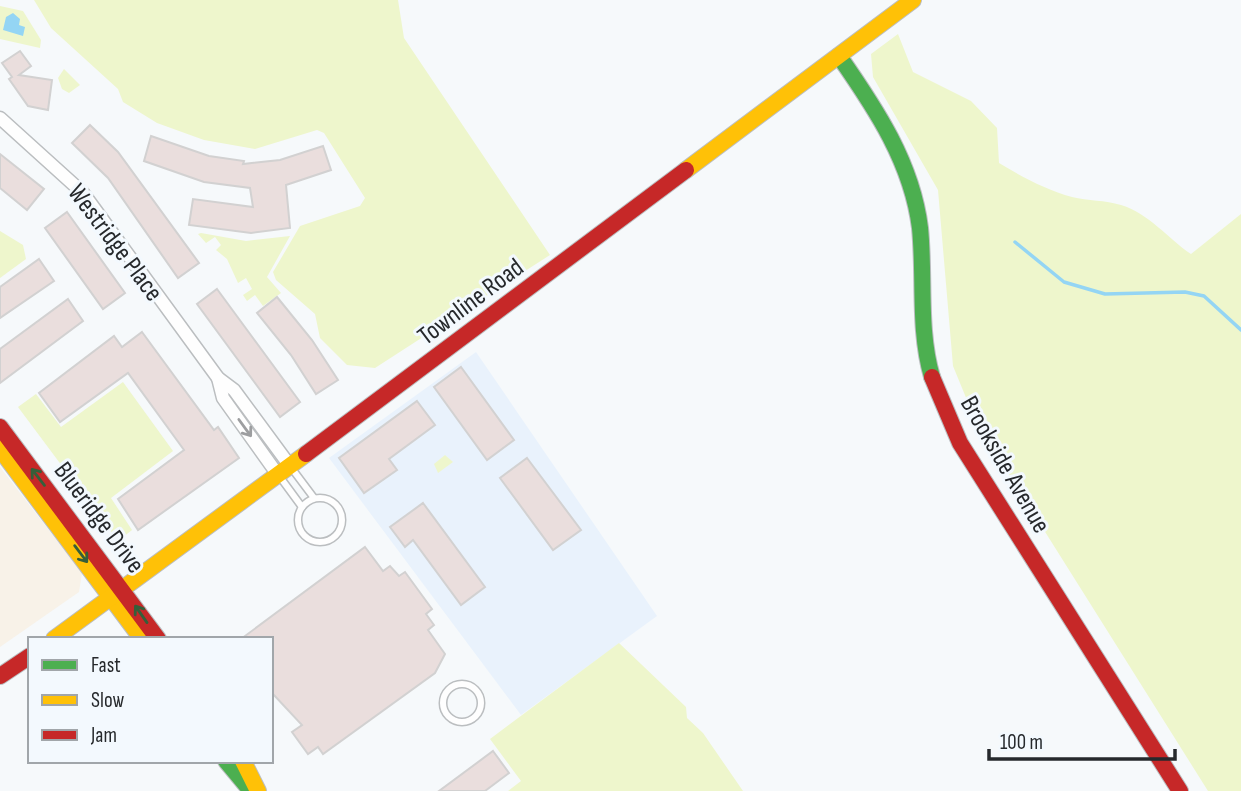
<svg xmlns="http://www.w3.org/2000/svg" width="1241" height="791" font-family="'Sofia Sans Condensed',sans-serif">
	<rect width="100%" height="100%" fill="#f6f9fb"/>
	<polygon fill="#e9f2fc" points="476,352 657,616 521,715 329,458"/>
	<polygon fill="#f8f2e8" points="0,467 82,573 79,592 0,647"/>
	<g fill="#eef6cc">
		<polygon points="34,0 398,0 404,38 550,255 375,368 347,365 320,338 315,314 276,280 273,272 300,226 360,206 365,198 324,133 317,130 255,149 204,140 157,123 123,102 118,89 51,28"/>
		<polygon points="0,6 23,11 41,40 40,48 0,39"/>
		<path d="M898,34L913,72L971,101L997,128L999,163C1022,177 1047,190 1072,197C1088,201 1105,200 1121,205C1150,214 1167,238 1191,254L1241,214V791H1208L976,422L953,366L938,190L873,77L871,54Z"/>
		<polygon points="64,69 80,85 69,93 62,89 58,78"/>
		<polygon points="0,231 23,245 26,259 0,278"/>
		<polygon points="201,233 246,241 290,236 267,277 281,293 263,306 255,295 247,301 243,295 252,289 246,278 238,283 227,259 216,250 221,245 215,237 206,243 198,234"/>
		<polygon points="123,382 173,451 111,498 132,530 118,541 18,407 36,394 61,427"/>
		<polygon points="445,455 453,462 438,473 434,464"/>
		<polygon points="619,643 686,707 687,718 703,733 743,791 508,791 521,781 490,739"/>
	</g>
	<polygon fill="#94d5f4" points="13,13 20,19 19,25 25,27 23,36 3,30 6,17"/>
	<g fill="none" stroke-linecap="round" stroke-linejoin="round">
		<polyline stroke="#94d5f4" stroke-width="3.5" points="1015,242 1064,282 1105,294 1185,292 1204,296 1241,330"/>
	</g>
	<g fill="#eadedd" stroke="#d2d1d1" stroke-width="2">
		<polygon points="20,51 31,66 19,75 52,80 48,110 28,106 9,79 12,77 2,63"/>
		<polygon points="90,125 118,152 199,263 178,278 108,178 72,143"/>
		<polygon points="151,136 209,156 244,161 243,164 280,160 323,146 331,170 286,185 290,228 251,233 189,225 193,199 253,207 250,188 204,182 144,161"/>
		<polygon points="0,154 44,189 27,210 0,188"/>
		<polygon points="67,212 125,293 103,309 45,228"/>
		<polygon points="39,259 54,281 0,318 0,287"/>
		<polygon points="217,289 300,402 280,417 197,304"/>
		<polygon points="277,297 312,340 338,380 316,394 291,355 257,313"/>
		<polygon points="68,299 83,321 0,383 0,349"/>
		<polygon points="142,332 214,430 218,427 239,458 138,530 118,499 184,450 128,373 60,422 39,393 114,336 122,347"/>
		<polygon points="461,367 514,440 487,460 434,387"/>
		<polygon points="417,401 435,425 389,459 397,470 364,493 339,458"/>
		<polygon points="527,458 581,530 553,550 500,478"/>
		<polygon points="423,503 485,587 461,605 413,540 405,547 390,527"/>
		<polygon points="365,547 383,571 390,566 399,576 405,572 432,609 426,614 434,625 428,630 445,654 435,673 323,754 318,747 308,754 292,732 302,725 273,694 271,639 241,639"/>
		<polygon points="493,751 509,773 485,791 439,791"/>
	</g>
	<g fill="none" stroke-linecap="round" stroke-linejoin="round">
		<g stroke="#bbbec0" stroke-width="9">
			<g id="lane">
				<polyline points="290,466 314,498"/>
				<polyline points="280,477 302,507"/>
				<circle cx="320" cy="520" r="22"/>
				<circle cx="462" cy="703" r="19"/>
			</g>
		</g>
		<g stroke="#bbbec0" stroke-width="15">
			<g id="street">
				<polyline points="0,118 83,193 218,378 234,390 290,466"/>
				<polyline points="218,378 223,398 278,475"/>
			</g>
		</g>
		<g stroke="#bbbec0" stroke-width="18">
			<g id="fast">
				<path d="M839,56C876,109 912,163 920,228C925,278 918,329 932,377"/>
				<polyline points="226,761 251,791"/>
			</g>
		</g>
		<g stroke="#bbbec0" stroke-width="18">
			<g id="slow">
				<polyline points="686,170 913,0"/>
				<polyline points="0,449 142,639"/>
				<polyline points="54,639 306,454"/>
				<polyline points="243,761 258,791"/>
			</g>
		</g>
		<g stroke="#bbbec0" stroke-width="18">
			<g id="jam">
				<polyline points="932,377 960,443 1180,791"/>
				<polyline points="0,427 158,639"/>
				<polyline points="306,454 686,170"/>
				<polyline points="0,676 30,656"/>
			</g>
		</g>
		<use href="#lane" stroke="#fefefe" stroke-width="6"/>
		<use href="#street" stroke="#fefefe" stroke-width="12"/>
		<use href="#fast" stroke="#4caf50" stroke-width="16"/>
		<use href="#slow" stroke="#ffc107" stroke-width="16"/>
		<use href="#jam" stroke="#c62828" stroke-width="16"/>
	</g>
	<defs><path id="oneway-shaft" d="M-6 0H5M1.5-3L5.5 0L1.5 3" fill="none" stroke-width="1.6" stroke-linecap="round" stroke-linejoin="round" transform="scale(1.75)"/></defs>
	<use stroke="#9d9ea0" href="#oneway-shaft" transform="translate(245 428) rotate(54)"/>
	<g stroke="#355f3a">
		<use href="#oneway-shaft" transform="translate(38 477) rotate(-128)"/>
		<use href="#oneway-shaft" transform="translate(81 554) rotate(53)"/>
		<use href="#oneway-shaft" transform="translate(141 614) rotate(-125)"/>
	</g>
	<g text-anchor="middle" stroke-width="6" stroke-linejoin="round" paint-order="stroke">
		<g font-size="26" fill="#26292c" stroke="#f3f9fe">
			<text transform="translate(116 242) rotate(53)" y="9">Westridge Place</text>
			<text transform="translate(470 301) rotate(-37)" y="9">Townline Road</text>
			<text transform="translate(1006 464) rotate(60)" y="9">Brookside Avenue</text>
			<text transform="translate(100 517) rotate(53)" y="9">Blueridge Drive</text>
		</g>
	</g>
	<rect x="28" y="637" width="245" height="126" fill="#f3f9fe" stroke="#a1a6aa" stroke-width="2"/>
	<rect x="42" y="660" width="35" height="10" fill="#4caf50" stroke="#a1a6aa" stroke-width="2"/>
	<text x="91" y="672" font-size="21" fill="#26292c">Fast</text>
	<rect x="42" y="695" width="35" height="10" fill="#ffc107" stroke="#a1a6aa" stroke-width="2"/>
	<text x="91" y="707" font-size="21" fill="#26292c">Slow</text>
	<rect x="42" y="730" width="35" height="10" fill="#c62828" stroke="#a1a6aa" stroke-width="2"/>
	<text x="91" y="742" font-size="21" fill="#26292c">Jam</text>
	<path d="M989 749v10h186v-10" fill="none" stroke="#26292c" stroke-width="3.5"/>
	<text x="1000" y="749" font-size="21" fill="#26292c" stroke="#f3f9fe" stroke-width="5" paint-order="stroke">100 m</text>
</svg>
